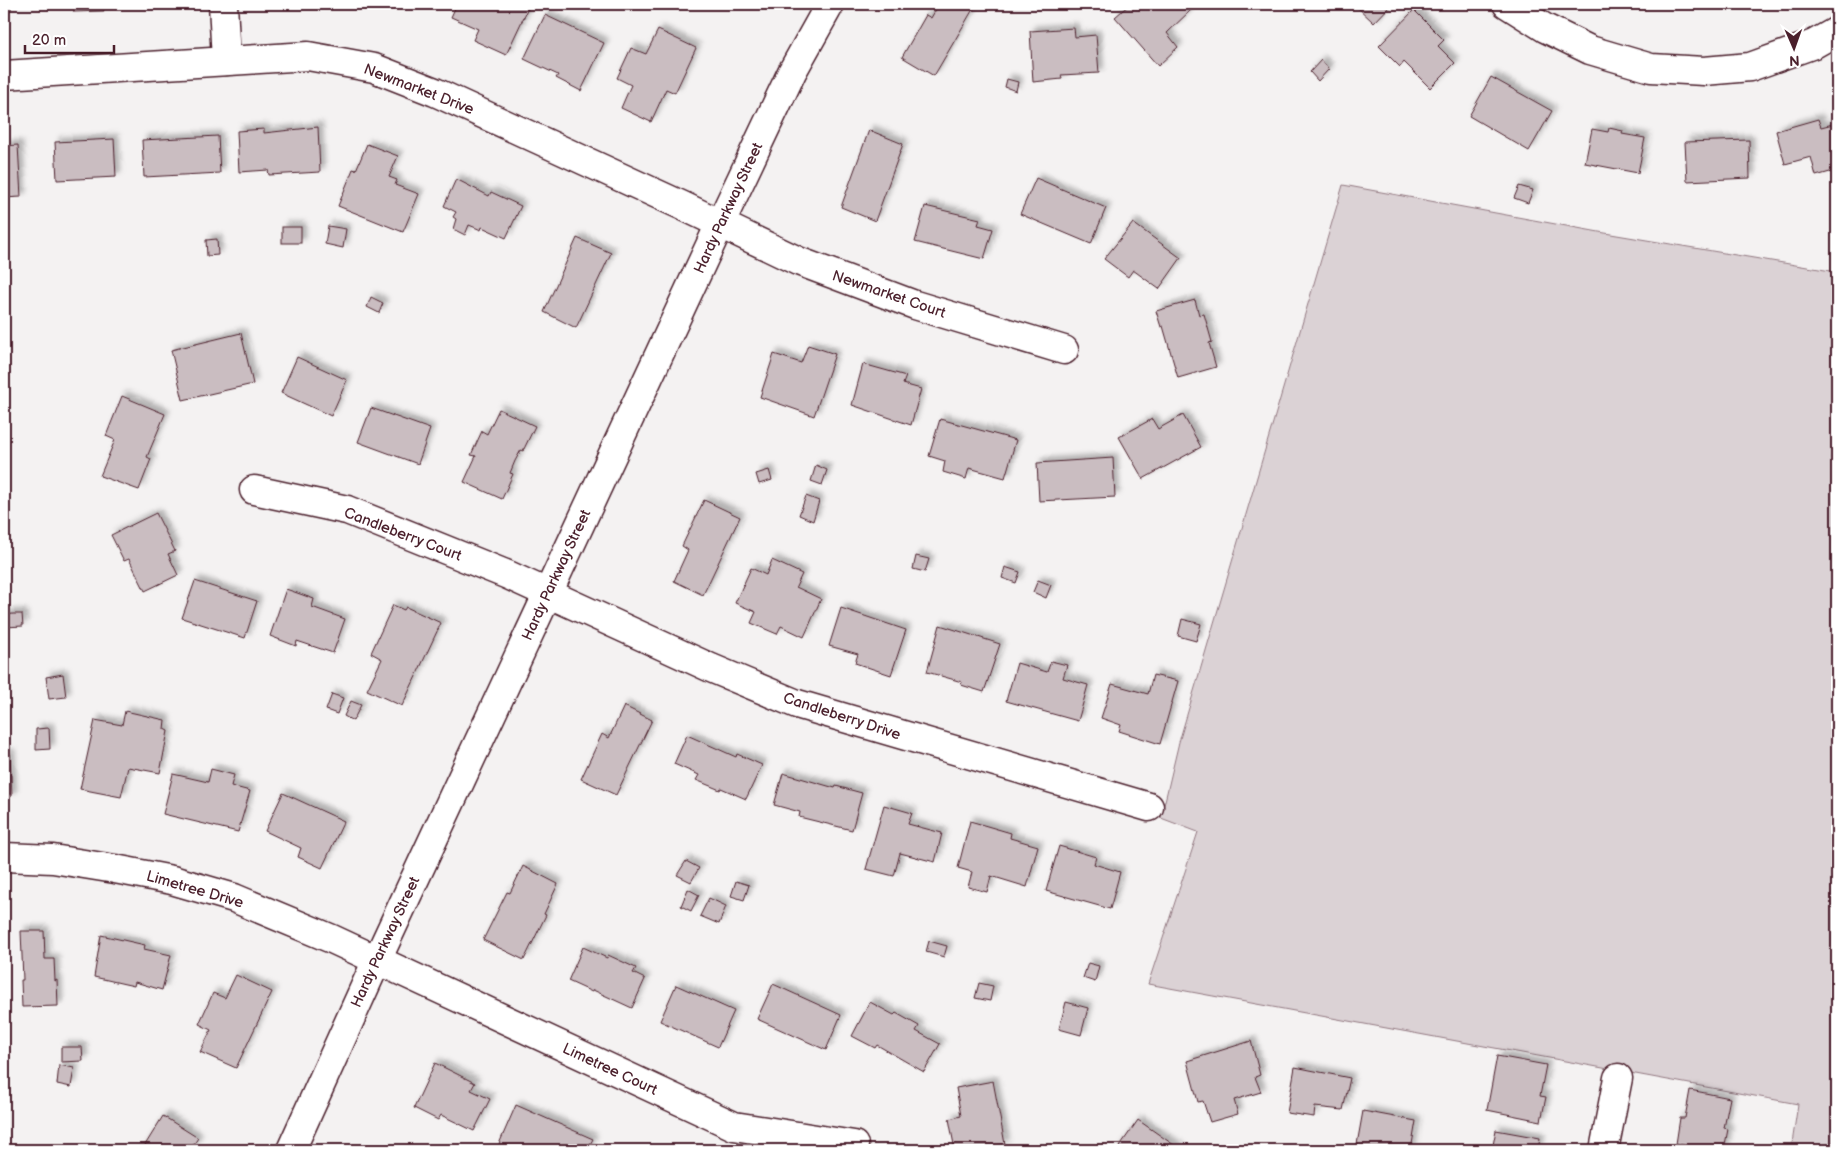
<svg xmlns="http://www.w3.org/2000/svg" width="1841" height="1154" font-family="'Balsamiq Sans',sans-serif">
	<defs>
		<filter id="shadow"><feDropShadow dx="4.5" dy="-4.5" stdDeviation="2.5" flood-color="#0004"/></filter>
	</defs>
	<rect width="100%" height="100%" fill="#f4f2f2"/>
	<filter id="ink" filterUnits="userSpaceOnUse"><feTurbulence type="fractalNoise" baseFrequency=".02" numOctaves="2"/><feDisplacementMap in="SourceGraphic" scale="10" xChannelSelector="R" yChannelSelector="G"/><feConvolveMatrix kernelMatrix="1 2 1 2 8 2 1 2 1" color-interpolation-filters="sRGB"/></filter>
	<g filter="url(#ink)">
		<polygon fill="#dbd2d5" stroke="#927880" points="1343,185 1599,232 1837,272 1837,412 1831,459 1837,460 1837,1150 1791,1150 1798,1104 1148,984 1198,832 1161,818 1179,742"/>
		<g fill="#cabdc1" stroke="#4a1f2b" filter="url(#shadow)">
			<rect x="4" y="4" width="7" height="5"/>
			<polygon points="73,4 155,4 155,5 103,8 104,11 74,12"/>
			<polygon points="457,4 530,4 506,55 473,40 478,29 451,17"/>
			<polygon points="939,4 976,4 934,76 902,57 926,15 931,18"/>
			<polygon points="1130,4 1188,4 1192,9 1167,33 1178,47 1158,66 1115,17"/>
			<polygon points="1354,4 1392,4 1374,23"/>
			<polygon points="1414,10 1444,40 1438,46 1455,63 1430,88 1404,62 1400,67 1379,46"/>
			<polygon points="545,15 604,43 581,91 556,78 558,75 524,59"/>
			<polygon points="1074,28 1075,37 1096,35 1099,73 1061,75 1062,79 1033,82 1030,31"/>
			<polygon points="658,30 696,48 675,93 666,89 651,122 621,108 631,85 617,78 631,48 646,54"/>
			<polygon points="1321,60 1329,69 1318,81 1310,72"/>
			<polygon points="1491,77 1552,111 1529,151 1469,116"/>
			<polygon points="1007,79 1018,82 1016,91 1005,87"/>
			<polygon points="1818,119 1821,127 1837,123 1837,170 1816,176 1811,157 1785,164 1776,131"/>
			<polygon points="318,127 320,172 269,175 268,170 239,172 237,131 264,129 264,133"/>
			<polygon points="1609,128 1623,131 1622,134 1645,138 1638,173 1585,163 1592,129 1608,132"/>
			<polygon points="869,130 903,144 875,221 841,207"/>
			<polygon points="218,136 220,173 144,177 142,140"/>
			<polygon points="114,139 116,177 57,180 55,142"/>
			<polygon points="1749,140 1750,178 1687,181 1685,142"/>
			<polygon points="367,144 398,156 389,177 397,180 395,185 419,194 403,232 338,206 353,169 356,170"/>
			<polygon points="18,145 21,197 4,198 4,146"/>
			<polygon points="1036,178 1106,208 1091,244 1020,214"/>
			<polygon points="456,179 489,196 491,192 521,206 506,238 482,227 481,230 469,225 465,235 453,229 456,219 453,217 456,212 444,206"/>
			<polygon points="1519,186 1533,190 1528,203 1514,198"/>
			<polygon points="925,206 980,219 978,225 993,229 984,259 915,242"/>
			<polygon points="1133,223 1181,258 1159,289 1133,270 1128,277 1104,259"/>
			<polygon points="328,226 346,229 343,248 325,244"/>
			<rect x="282" y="227" width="19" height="16"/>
			<polygon points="577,238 611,253 576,328 544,312"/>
			<polygon points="217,239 218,255 207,256 206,240"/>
			<polygon points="371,297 383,303 379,313 367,307"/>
			<polygon points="1195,300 1199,315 1204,314 1212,342 1209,343 1216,367 1178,378 1163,326 1161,327 1156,311"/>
			<polygon points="241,333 253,384 183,400 171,350"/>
			<polygon points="808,345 835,354 814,416 760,397 774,354 801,363"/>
			<polygon points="297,357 347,380 331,416 281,393"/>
			<polygon points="863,364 906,376 903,384 921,389 911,425 852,405"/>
			<polygon points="122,396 165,414 147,457 151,459 139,490 100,476 115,440 106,436"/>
			<polygon points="371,408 430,429 418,464 358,442"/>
			<polygon points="499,409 535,426 523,451 521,450 515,461 510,473 513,474 502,499 464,482 476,456 471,455 482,431 487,434"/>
			<polygon points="1183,415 1201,447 1143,479 1119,437 1152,419 1158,429"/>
			<polygon points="940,419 1016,440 1005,478 969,468 966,479 943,472 945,461 929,456"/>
			<polygon points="1113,458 1115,497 1039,501 1037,463"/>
			<polygon points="816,465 827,470 822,485 811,481"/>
			<polygon points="769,470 772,480 759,484 756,474"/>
			<polygon points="806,496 819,501 813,521 799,515"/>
			<polygon points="704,500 740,517 703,595 674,581 688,550 682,546"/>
			<polygon points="156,513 175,551 168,554 178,575 145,591 129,559 124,561 111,535"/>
			<polygon points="916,556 929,559 925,572 913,569"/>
			<polygon points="772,560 802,574 796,587 821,599 804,637 781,626 777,634 751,623 756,612 735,603 751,568 766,575"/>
			<polygon points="1005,567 1020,572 1016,583 1002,578"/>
			<polygon points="1038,580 1051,585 1046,598 1033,592"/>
			<polygon points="195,581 257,601 245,638 182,618"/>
			<polygon points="286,589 314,599 312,607 345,619 333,653 297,641 296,646 270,636"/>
			<polygon points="393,605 404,610 406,607 441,623 402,706 367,690 382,659 371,653"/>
			<polygon points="841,608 906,630 891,675 855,663 858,654 829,646"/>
			<polygon points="13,614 22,614 23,626 5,627 5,615"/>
			<polygon points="1182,619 1201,624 1196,641 1178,636"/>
			<polygon points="940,625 1000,644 984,692 961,685 962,682 927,672"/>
			<polygon points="1051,661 1067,665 1063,678 1088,685 1078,721 1006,701 1017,663 1047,672"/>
			<polygon points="63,674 66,697 49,699 46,677"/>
			<polygon points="1153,675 1178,681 1160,744 1119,731 1121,725 1101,718 1112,684 1148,694"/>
			<polygon points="332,694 343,698 337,714 326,710"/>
			<polygon points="351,701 361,705 353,721 344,716"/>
			<polygon points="624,706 652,720 616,795 581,779 602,734 609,738"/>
			<polygon points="125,711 165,720 164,729 168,731 160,773 128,767 121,797 80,789 95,720 122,725"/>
			<polygon points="49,728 50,749 36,750 36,729"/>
			<polygon points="687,735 736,757 737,754 762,765 746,799 721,788 720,790 696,780 699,775 674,764"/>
			<polygon points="4,754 10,754 12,796 4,797"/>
			<polygon points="211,769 234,775 231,786 250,791 238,832 163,814 173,774 208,782"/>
			<polygon points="783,773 835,788 836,786 862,793 852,830 799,817 800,812 774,805"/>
			<polygon points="283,793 344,821 322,868 298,857 301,848 265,831"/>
			<polygon points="884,805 912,813 908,824 942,833 935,862 900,853 894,876 866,869"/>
			<polygon points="970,821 1011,833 1010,838 1038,846 1027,887 991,876 987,892 968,887 972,872 958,868"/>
			<polygon points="1059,846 1096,857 1094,864 1120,872 1110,909 1046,891"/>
			<polygon points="686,861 699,868 691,882 677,875"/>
			<polygon points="523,866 558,884 544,914 546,915 524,960 483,940 507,892 510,893"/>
			<polygon points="736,881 749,885 744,900 731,896"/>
			<polygon points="688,889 699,895 691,911 681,906"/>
			<polygon points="709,898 726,906 719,924 700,916"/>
			<polygon points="21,931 44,931 45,959 54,959 55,981 57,980 58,1006 22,1007 21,980 23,980"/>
			<polygon points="101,935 145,945 144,949 171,955 162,990 135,982 134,986 94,977"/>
			<polygon points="929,941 947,946 944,957 926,952"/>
			<polygon points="583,947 607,958 608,955 636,968 633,973 645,979 632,1008 593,990 592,992 568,981"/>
			<polygon points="1088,963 1099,966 1095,982 1083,978"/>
			<polygon points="236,975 272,992 236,1068 200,1052 211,1030 199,1024 213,993 225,998"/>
			<polygon points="979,983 993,986 990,1001 975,998"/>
			<polygon points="773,984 841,1015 826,1050 757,1019"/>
			<polygon points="676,985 734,1011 718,1047 660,1021"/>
			<polygon points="870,1002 894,1015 896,1013 919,1026 916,1031 940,1044 924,1072 877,1045 875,1048 852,1036"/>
			<polygon points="1066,1002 1088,1008 1081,1035 1059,1029"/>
			<polygon points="1251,1041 1260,1075 1255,1077 1261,1092 1234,1100 1238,1114 1210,1122 1203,1101 1198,1102 1187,1061"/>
			<polygon points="61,1047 82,1047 83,1061 61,1062"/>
			<polygon points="1497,1056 1546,1065 1540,1096 1546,1097 1541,1121 1487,1110"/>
			<polygon points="435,1063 475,1083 471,1090 490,1099 474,1131 441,1115 438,1120 414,1108"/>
			<polygon points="59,1065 74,1068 71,1087 57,1084"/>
			<polygon points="1295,1067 1350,1078 1343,1110 1315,1107 1314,1117 1287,1113"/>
			<polygon points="993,1081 1005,1144 978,1150 955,1150 949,1119 961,1116 956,1088"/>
			<polygon points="1690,1090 1730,1098 1724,1128 1728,1129 1724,1150 1710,1150 1676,1144 1680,1118 1685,1118"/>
			<polygon points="516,1105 593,1139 587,1150 514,1150 499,1144"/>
			<polygon points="1363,1111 1416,1121 1411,1150 1356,1150"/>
			<polygon points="163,1116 198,1138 190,1150 142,1150"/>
			<polygon points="1138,1120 1181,1150 1117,1150"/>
			<polygon points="1496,1130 1540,1138 1538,1150 1492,1150"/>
		</g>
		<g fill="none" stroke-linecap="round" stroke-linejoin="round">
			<g stroke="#4a1f2b" stroke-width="31">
				<g id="minor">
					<polyline points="223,4 226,61"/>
					<polyline points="1507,4 1545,28 1590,50 1651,68 1704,71 1750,67 1814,44 1837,31"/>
					<polyline points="4,75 308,56 374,68 435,92 681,205 798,261 915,305 1064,350"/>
					<polyline points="254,490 347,510 508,575 711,668 797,704 1149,807"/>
					<polyline points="4,857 53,859 115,869 172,880 234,898 332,939 734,1126 854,1145"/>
					<polyline points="1604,1150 1618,1078"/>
				</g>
			</g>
			<g stroke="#4a1f2b" stroke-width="31">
				<polyline id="secondary" points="291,1150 377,960 720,224 792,72 830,4"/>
			</g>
			<use href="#minor" stroke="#fff" stroke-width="28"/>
			<use href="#secondary" stroke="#fff" stroke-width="28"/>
		</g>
	</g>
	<g text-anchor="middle" stroke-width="5" stroke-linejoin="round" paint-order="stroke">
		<g font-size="15" fill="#4a1f2b" stroke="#fff">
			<text transform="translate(419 89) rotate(21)" y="5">Newmarket Drive</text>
			<text transform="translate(728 208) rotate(-65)" y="5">Hardy Parkway Street</text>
			<text transform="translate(889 294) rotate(19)" y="5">Newmarket Court</text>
			<text transform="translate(403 534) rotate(21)" y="5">Candleberry Court</text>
			<text transform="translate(556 575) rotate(-65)" y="5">Hardy Parkway Street</text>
			<text transform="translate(842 716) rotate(18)" y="5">Candleberry Drive</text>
			<text transform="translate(195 889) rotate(16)" y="5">Limetree Drive</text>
			<text transform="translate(385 942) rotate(-65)" y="5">Hardy Parkway Street</text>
			<text transform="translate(610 1069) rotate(25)" y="5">Limetree Court</text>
		</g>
	</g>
	<rect width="1841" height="1154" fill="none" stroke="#fff" stroke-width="20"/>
	<rect x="10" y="10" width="1821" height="1134" fill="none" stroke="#4a1f2b" stroke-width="2" filter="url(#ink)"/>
	<g transform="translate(1794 48) rotate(178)" stroke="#ffffff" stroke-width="4" paint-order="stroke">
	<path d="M0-4L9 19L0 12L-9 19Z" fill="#4a1f2b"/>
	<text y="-8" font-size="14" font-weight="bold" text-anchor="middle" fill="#4a1f2b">N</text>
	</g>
	<path d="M25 45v8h89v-8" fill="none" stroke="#4a1f2b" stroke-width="2.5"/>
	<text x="32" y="45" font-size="15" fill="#4a1f2b" stroke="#ffffff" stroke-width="4" paint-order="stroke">20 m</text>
</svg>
